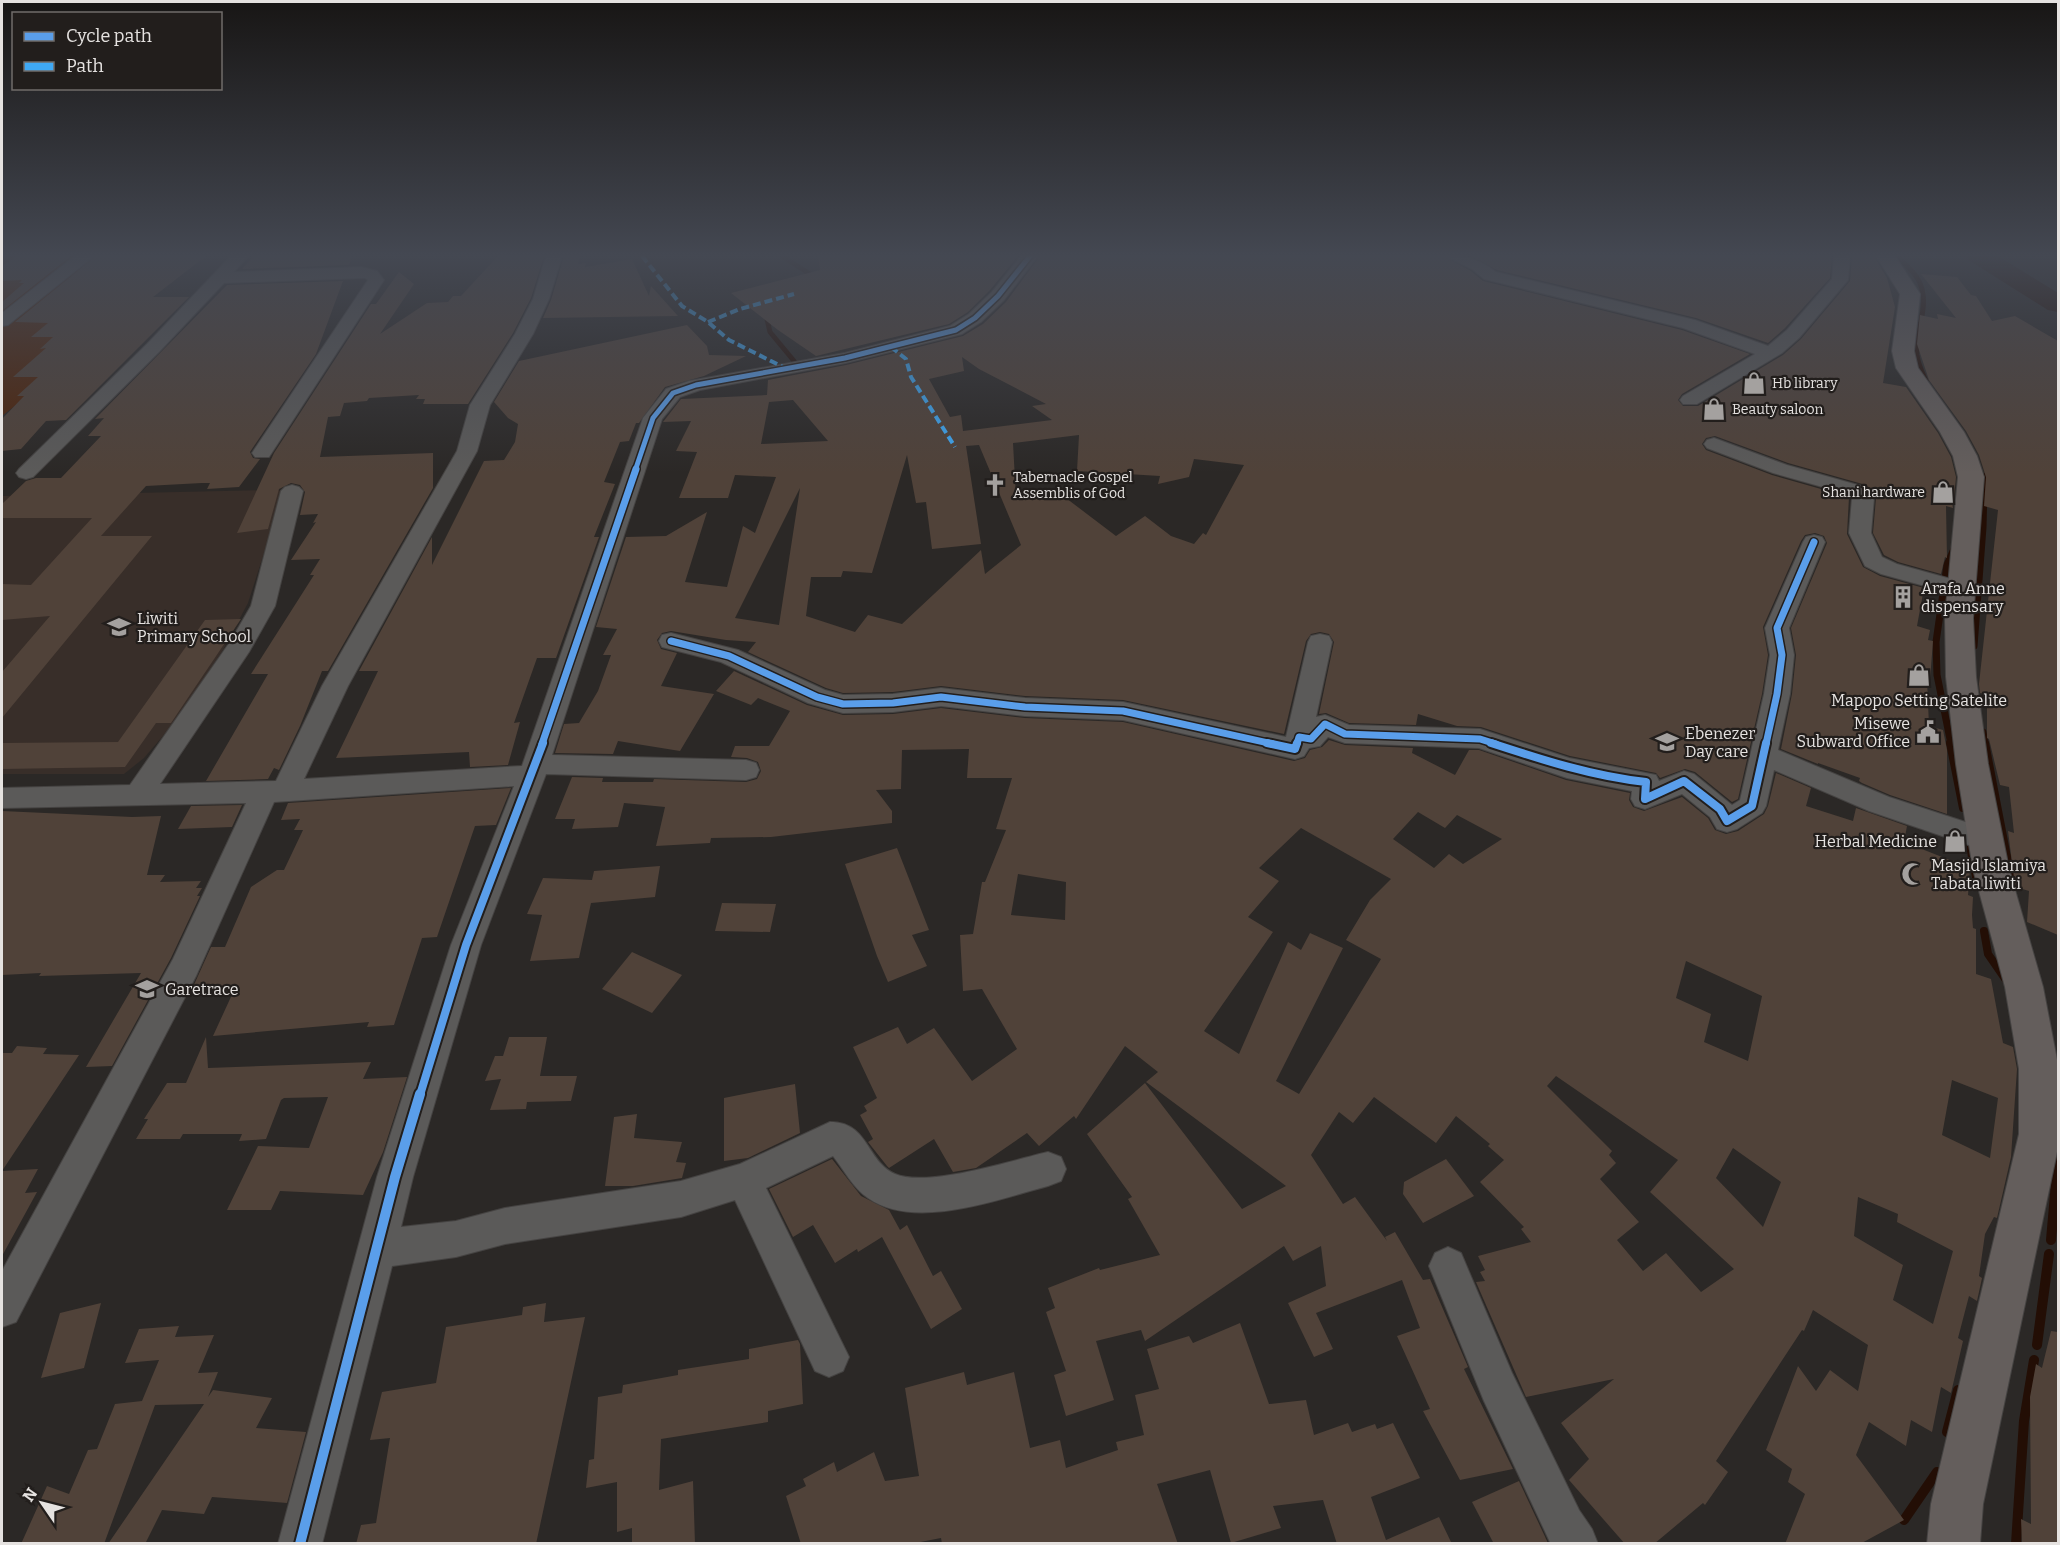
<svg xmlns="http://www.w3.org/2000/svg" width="2060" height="1545" font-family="Bitter,serif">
	<rect width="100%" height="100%" fill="#2b2826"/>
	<polygon fill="#382e29" points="272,490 284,491 248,603 223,650 176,721 144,758 124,774 2,774 2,496"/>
	<polygon fill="#4f2308" points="2,256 203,256 2,416"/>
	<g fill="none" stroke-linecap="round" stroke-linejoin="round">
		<g stroke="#230e05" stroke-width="5">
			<polyline points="782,256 816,278"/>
			<path d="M1897,256C1904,264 1914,271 1919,281C1931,305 1915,330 1917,355C1918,364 1922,372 1926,381"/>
			<polyline points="765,311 770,332 794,361"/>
		</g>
		<g stroke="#230e05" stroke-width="7">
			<polyline points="1974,646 1983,527 1984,486 1982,476"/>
			<polyline points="1983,732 1985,744"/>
			<polyline points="1951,744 1937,675 1936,642 1947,565 1954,549"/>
		</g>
		<g stroke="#230e05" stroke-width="8">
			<polyline points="1950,743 1963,808"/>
			<polyline points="1985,743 2012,883"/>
			<polyline points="1968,836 1976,877"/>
			<polyline points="1984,931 1988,954 2008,983"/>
			<polyline points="2057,1090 2057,1095"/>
		</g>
		<g stroke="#230e05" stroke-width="10">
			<polyline points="2057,1094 2058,1107"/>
			<polyline points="2051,1240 2058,1161"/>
			<polyline points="2037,1345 2049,1254"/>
			<polyline points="1947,1432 1958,1390"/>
			<polyline points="1904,1520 1937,1472"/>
			<polyline points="2016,1544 2024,1421 2034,1360"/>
		</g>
		<polygon fill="#230e05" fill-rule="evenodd" points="1966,256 1998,256 2058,293 2058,312 2048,310 1970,261"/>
	</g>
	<g fill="#504239" fill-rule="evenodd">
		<polygon points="17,256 71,256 2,311 2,302 24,283 19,283 22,280 2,281 2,266"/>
		<polygon points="96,256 206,256 153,297 189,297 66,420 46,421 21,449 2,451 2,419 24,396 17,396 38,377 13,377 46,348 40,349 53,337 31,337 48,323 15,322"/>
		<polygon points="254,256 352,256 349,265 242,269"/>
		<polygon points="498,256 544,256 531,298 513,333 468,404 423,404 425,399 416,399 419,395 369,398 367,401 344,403 340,416 328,417 320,457 433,453 433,488 328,671 322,671 300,726 279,770 274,768 268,779 206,781 268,674 251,674 314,575 310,575 320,559 291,560 316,522 313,523 318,514 300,515 305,492 300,485 291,483 279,489 268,529 237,533 274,453 371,304 376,304 399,272 414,284 380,334 427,303 448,302 453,296 461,296"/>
		<polygon points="564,256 580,256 578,264 586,263 585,267 632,259 649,296 651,286 678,316 543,318 551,300"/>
		<polygon points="818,256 1018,256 990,290 968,312 949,324 816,356 778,330 731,293 820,270"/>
		<path d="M1040,256H1443L1471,271L1483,281L1682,330L1750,354L1682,394L1678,400L1683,406H1698L1783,355L1801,339L1850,281L1852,256H1874L1887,278L1895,307L1883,383L1906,387L1938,433L1951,457L1956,477L1954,498L1951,497L1953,508L1946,506L1947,558L1945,557L1941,574L1898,562L1884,555L1873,533L1876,498L1866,485L1788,463L1715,436L1706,438L1702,444L1706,450L1772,475L1849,497L1847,534L1863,567L1880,576L1924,588L1917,626L1930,630L1928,640L1933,641L1930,680L1927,679L1929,726L1943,730L1947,750V814L1890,795L1862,783L1859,781L1860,778L1818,763V764L1781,749L1792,694L1796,655L1791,628L1827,543L1824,536L1815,533L1805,535L1801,541L1763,627L1768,655L1762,694L1738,799L1732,802L1695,772L1685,769L1660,778L1656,773L1570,756L1481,727L1457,726L1418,714L1416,725L1349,723L1326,713L1319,714L1334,642L1329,634L1320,632L1311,634L1306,641L1284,734L1123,700L1025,696L941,686L893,692L843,693L826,688L748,652L756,642L726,640L671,631L662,633L657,640L661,649L677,653L661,686L714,694L680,751L618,741L613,754L555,753L564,724L579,723L598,691L611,655H603L617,629L596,627L626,537L666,536L707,512L685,582L727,587L743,526L755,533L776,477L735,475L728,498H679L697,452L676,451L691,421L663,422L681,399L767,395L768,380L846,365L963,336L983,324L1006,302ZM962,357L979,369L1046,404L1032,406L1052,420L963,431L961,415L950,417L929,379L964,371ZM793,400L828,441L761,444L769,402ZM1079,435L1077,471L1160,476L1158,484L1189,477L1194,459L1244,465L1206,535L1203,533L1194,544L1171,536L1145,516L1116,536L1058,492L1037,497L1034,493L1016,498L1013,443ZM979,445L1021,545L985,574L981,550L902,624L868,615L855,632L806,616L811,577H841L843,571L872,573L907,455L916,503L926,502L932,549L981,544L966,446ZM800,488L779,625L735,618Z"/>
		<polygon points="1471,256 1832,256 1830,278 1785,328 1768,343 1696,318 1497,270"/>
		<polygon points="1921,274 1957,277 1971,295 1976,296 1992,321 2015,316 2058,341 2058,935 2027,922 2029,891 2016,887 2014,878 2008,831 2014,833 2009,787 2000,785 1989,739 1987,738 1987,695 1980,693 1979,684 1998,510 1984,506 1986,477 1979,455 1966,431 1929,380 1917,344 1920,315 1938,319 1937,314 1956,318"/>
		<polygon points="343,281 316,354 250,452 253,458 260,459 239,487 207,489 210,483 202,483 146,486 101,536 152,536 2,718 2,672 50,616 2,620 2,584 31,585 92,518 2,518 2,504 26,481 36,478 61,478 101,436 88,436 104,418 95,419 227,285"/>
		<polygon points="687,325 707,346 709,355 746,356 704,376 665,387 639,423 636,423 629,441 620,442 604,482 615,484 594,537 599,537 556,658 537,658 514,723 520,722 508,765 470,767 469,752 336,758 378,671 359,671 432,537 432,565 484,461 504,460 515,442 518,424 508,418 494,402 519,361"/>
		<polygon points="241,619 171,723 156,723 125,767 2,769 2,743 118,742 205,620"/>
		<path d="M734,671L807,705L843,715L893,714L941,708L1025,718L1123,722L1294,761L1305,758L1310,750L1322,747L1329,740L1345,745L1413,748L1412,753L1455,775L1469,750H1479L1566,780L1630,793L1629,800L1633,807L1644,811L1682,797L1708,818L1715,830L1726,834L1738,831L1764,814L1768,806L1776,773L1811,788L1806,806L1853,821L1856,808L1907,826L1904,842L1970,868L1968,895L1973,897L1972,915L1973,928L1976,929V974L1991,979L2003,1043L2013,1047L2017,1069L2011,1157L1997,1218L1994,1217L1985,1234L1979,1276L1982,1278L1977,1301L1969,1296L1958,1338L1963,1341L1951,1393L1941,1387L1932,1432L1911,1420L1906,1446L1869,1422L1856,1455L1904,1520L1860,1544H1785L1805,1494L1788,1482L1792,1469L1766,1450L1798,1366L1816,1391L1830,1370L1858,1391L1868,1345L1813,1310L1804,1331L1802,1330L1716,1461L1728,1472L1705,1505L1703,1503L1654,1544H1625L1569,1480L1589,1459L1561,1423L1614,1379L1526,1397L1476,1282L1485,1281L1480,1272L1485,1270L1478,1256L1531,1242L1521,1229L1524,1227L1480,1182L1504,1160L1488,1146L1490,1144L1456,1116L1436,1143L1374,1097L1353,1123L1339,1112L1311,1155L1343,1204L1355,1197L1387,1241L1385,1237L1395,1232L1423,1280L1430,1279L1468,1367L1464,1369L1513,1469L1460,1480L1423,1411L1430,1409L1397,1336L1420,1328L1402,1280L1316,1313L1333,1349L1314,1357L1288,1303L1326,1286L1321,1246L1293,1261L1284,1246L1145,1341L1141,1330L1096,1341L1114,1400L1066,1416L1054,1375L1066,1371L1046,1312L1055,1308L1048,1288L1099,1268L1100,1270L1160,1255L1128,1199L1132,1197L1087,1134L1145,1083L1242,1209L1286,1186L1146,1082L1158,1072L1125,1046L1076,1119L1074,1116L1039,1146L1027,1133L976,1168L953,1172L934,1139L889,1168L887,1166L868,1142L873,1139L860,1115L867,1111L864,1106L877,1098L853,1047L898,1027L907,1044L934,1028L972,1081L1017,1049L982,989L963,991L960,935L973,934L982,882H985L1006,830L996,829L1012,778H967L969,749L902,750L901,789L876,790L892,811V823L771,837L711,838L710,843L656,846L665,807L624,803L618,827L572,829L575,819H555L572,777L603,778L602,782H653L654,779L746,782L757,779L761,771L758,762L747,758L731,757L735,746H769L790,711L758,698L751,705L716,691ZM1418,812L1445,828L1457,815L1502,839L1463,864L1449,854L1434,868L1393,839ZM1301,828L1391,879L1370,900L1346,940L1381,959L1299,1094L1276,1081L1343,948L1310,933L1301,950L1288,942L1239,1054L1204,1031L1273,932L1248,917L1279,881L1259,868ZM1018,874L1066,882L1065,920L1011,915ZM1686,961L1762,996L1748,1061L1704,1042L1711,1014L1676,998ZM1556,1076L1678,1160L1650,1192L1734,1269L1701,1292L1666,1253L1643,1271L1617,1240L1639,1222L1600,1179L1616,1163L1609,1155L1612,1151L1547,1086ZM1952,1080L1998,1098L1990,1158L1942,1135ZM1733,1148L1781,1182L1763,1227L1716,1178ZM1858,1197L1898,1214L1897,1222L1953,1251L1933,1324L1893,1300L1903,1265L1854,1236Z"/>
		<polygon points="511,788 496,825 475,826 437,937 422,938 394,1025 367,1027 369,1022 213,1036 235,988 193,987 211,947 225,947 251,887 277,870 284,870 303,830 294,830 300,819 281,820 288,803"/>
		<polygon points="242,805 232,827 178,829 191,806"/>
		<polygon points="2,811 132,817 161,816 147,875 165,875 160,882 201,881 196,888 202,888 197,896 200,896 171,958 112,1066 86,1067 141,973 39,976 41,973 2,975"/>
		<polygon points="897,848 929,930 912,935 927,966 888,982 877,956 845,864"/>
		<polygon points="660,866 655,897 591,903 579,958 530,961 542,915 527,914 543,878 592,880 594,871"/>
		<polygon points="722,903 776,904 770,932 715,931"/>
		<polygon points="632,952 682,975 652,1013 602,989"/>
		<polygon points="206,1037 208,1068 371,1062 363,1079 407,1077 383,1152 363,1195 280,1191 271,1210 227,1210 258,1146 309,1148 328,1097 284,1098 281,1100 266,1139 239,1141 242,1134 183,1134 180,1139 136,1139 148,1119 144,1119 167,1083 186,1083"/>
		<polygon points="509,1037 547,1037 540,1076 577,1076 571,1101 527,1102 526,1109 490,1110 501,1079 485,1081 495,1056 503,1056"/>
		<polygon points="17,1046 47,1048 43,1054 79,1055 2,1171 38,1169 25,1193 37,1192 2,1256 2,1053 12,1053"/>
		<polygon points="795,1084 800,1133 748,1158 724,1161 724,1098"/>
		<polygon points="637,1114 634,1138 682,1142 676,1162 686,1163 682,1178 633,1186 605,1186 614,1117"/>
		<polygon points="832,1159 861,1196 889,1210 900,1230 907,1225 933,1276 941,1271 962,1309 931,1329 882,1237 858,1252 857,1249 835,1263 813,1225 793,1237 769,1189"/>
		<polygon points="1446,1159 1474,1196 1423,1223 1403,1194 1404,1182"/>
		<polygon points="101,1303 84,1368 41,1378 60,1313"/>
		<polygon points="546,1303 544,1322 585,1317 536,1544 356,1544 361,1525 376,1523 390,1438 370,1440 382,1392 436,1383 446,1327 522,1315 523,1307"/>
		<polygon points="1240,1323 1269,1404 1306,1400 1314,1435 1348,1423 1352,1432 1375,1424 1377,1429 1393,1423 1420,1478 1371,1497 1386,1540 1439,1517 1452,1544 1337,1544 1323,1500 1273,1506 1281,1528 1231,1543 1210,1470 1157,1484 1178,1544 942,1544 941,1538 910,1544 801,1544 786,1496 806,1486 803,1479 834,1462 837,1472 874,1452 885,1481 919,1476 905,1388 964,1372 967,1385 1014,1372 1030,1448 1060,1440 1066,1468 1118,1450 1116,1442 1144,1435 1135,1395 1159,1389 1147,1349 1189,1336 1193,1343"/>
		<polygon points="179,1326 175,1337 214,1335 198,1373 218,1372 208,1397 213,1390 272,1398 256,1428 306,1432 287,1503 212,1497 204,1514 162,1510 145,1544 108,1544 204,1404 155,1405 104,1544 21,1544 47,1486 69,1494 88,1450 97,1449 115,1404 142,1401 159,1360 125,1363 139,1329"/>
		<polygon points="2051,1331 2058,1332 2058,1544 2022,1544 2021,1519 2031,1524 2030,1397 2036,1364 2042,1368"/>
		<polygon points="798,1340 800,1344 803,1404 768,1411 768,1422 661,1439 659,1490 693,1481 695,1544 632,1544 632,1528 617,1532 617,1482 586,1488 589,1460 594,1459 598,1397 622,1393 623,1385 678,1375 678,1370 749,1359 749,1349"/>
		<polygon points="1519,1481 1547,1541 1548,1544 1494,1544 1472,1502"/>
	</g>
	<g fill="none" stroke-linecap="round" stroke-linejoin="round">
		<g stroke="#454342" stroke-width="2">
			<g id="street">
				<polygon points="75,256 94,256 8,325 2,326 2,313"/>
				<polygon points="231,256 248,256 234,272 361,267 377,271 384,280 269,457 255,457 252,453 368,280 365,278 224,283 159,352 33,477 26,479 19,477 16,473 19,469 147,344"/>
				<path d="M546,256H562L549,299L533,334L490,405L477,451L348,686L304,779L522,766L643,418L666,389L689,381L845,353L950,326L969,314L992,292L1021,256H1038L1004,300L981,322L962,334L845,363L700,390L680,397L662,419L552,755L746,760L756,763L759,770L756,777L746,780L546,774L481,945L413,1177L401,1227L456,1221L505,1208L681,1181L740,1164L830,1122C869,1122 866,1161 895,1174C927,1188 1013,1160 1048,1152L1061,1157L1066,1169L1061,1181L1048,1186C998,1199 915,1231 868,1198C853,1188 844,1170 833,1156L766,1188L849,1357L843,1371L829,1377L815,1371L735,1200L681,1217L505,1244L456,1257L392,1266L322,1544H278L377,1177L451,945L514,786L274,802L196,976L16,1322L2,1327V1271L173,959L246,803L2,808V788L130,785L230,642L251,606L281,491L285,487L292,485L299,487L303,491L275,606L249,652L160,784L276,781L322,686L457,451L470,405L515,334L533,299Z"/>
				<path d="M1445,256C1467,256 1479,259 1496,272L1695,320L1768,346L1787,330L1832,279L1834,256H1850L1848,280L1799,338L1782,353L1697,404H1683L1680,400L1683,396L1755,354L1683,328L1484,279L1472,269Z"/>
				<polygon points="1714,438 1787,465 1865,487 1874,498 1871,533 1882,557 1897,564 1969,584 1973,589 1969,594 1961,596 1881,574 1865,566 1849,533 1852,498 1851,495 1773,473 1707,448 1704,444 1707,440"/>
				<polygon points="1814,535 1822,537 1825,542 1789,628 1794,655 1790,694 1778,750 1889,797 1996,832 2000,840 1996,848 1986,851 1869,811 1774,770 1766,806 1762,813 1737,829 1727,832 1717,829 1710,817 1682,794 1645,809 1635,806 1631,799 1632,791 1567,778 1479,748 1345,743 1328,737 1320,746 1309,748 1304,756 1295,759 1123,720 1025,716 941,706 893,712 843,713 808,703 721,662 662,647 659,641 662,635 671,633 738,650 825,690 843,695 893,694 941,688 1025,698 1123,702 1286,737 1308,642 1311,636 1320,634 1329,636 1332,642 1316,717 1325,715 1349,725 1480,729 1569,758 1656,775 1659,781 1684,771 1694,774 1732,805 1740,800 1764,694 1770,655 1765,628 1803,542 1806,537"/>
				<polygon points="1448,1247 1461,1253 1512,1373 1579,1510 1592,1529 1598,1544 1551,1544 1549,1540 1484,1401 1429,1266 1435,1253"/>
			</g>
		</g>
		<g stroke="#454342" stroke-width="2">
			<polygon id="secondary" points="1876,256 1895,256 1920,294 1914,351 1918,368 1964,432 1977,456 1984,477 1973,618 1976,677 1988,764 2009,869 2043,987 2058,1065 2058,1147 1983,1504 1980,1544 1927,1544 1931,1504 2019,1134 2019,1069 2005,987 1973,869 1956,764 1946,677 1945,618 1958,477 1953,456 1940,432 1896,368 1892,351 1900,294"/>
		</g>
		<use href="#street" fill="#5b5a59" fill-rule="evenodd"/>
		<use href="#secondary" fill="#645e5c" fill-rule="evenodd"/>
		<g stroke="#3fa9f5" stroke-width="4" stroke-dasharray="8 4" stroke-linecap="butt">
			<polyline points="642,256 682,306 708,322 729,340 783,367"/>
			<polyline points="708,322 740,309 794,294"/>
			<polyline points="891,347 906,359 911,377 955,447"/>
		</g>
		<g stroke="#221e1c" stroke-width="8">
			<polyline id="cycleway-far3" points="635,471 653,418 673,393 696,385 845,358 956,330 975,318 998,296 1030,256"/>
		</g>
		<g stroke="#221e1c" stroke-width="10">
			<g id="cycleway-far2">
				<polyline points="671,641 729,656 817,697 843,704 893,703 941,697 1025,707 1123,711 1273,744"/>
				<polyline points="542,744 636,469"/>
				<polyline points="1297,744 1299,737 1311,739 1325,724 1345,734 1480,739 1496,744"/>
				<polyline points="1766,744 1777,694 1782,655 1777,628 1814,542"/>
			</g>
		</g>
		<g stroke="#221e1c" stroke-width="12">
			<g id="cycleway-far1">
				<polyline points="1267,743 1295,749 1297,743"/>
				<path d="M1491,743C1543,760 1592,776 1646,782L1645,799L1684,781L1720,809L1727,821L1752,806L1766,743"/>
				<polyline points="420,1095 466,945 543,743"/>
			</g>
		</g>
		<g stroke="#221e1c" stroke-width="14">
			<polyline id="cycleway" points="300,1544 395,1177 420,1094"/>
		</g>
		<use href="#cycleway-far3" stroke="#5a9eea" stroke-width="5"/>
		<use href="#cycleway-far2" stroke="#5a9eea" stroke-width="7"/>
		<use href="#cycleway-far1" stroke="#5a9eea" stroke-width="8"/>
		<use href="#cycleway" stroke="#5a9eea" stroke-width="10"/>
	</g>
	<linearGradient id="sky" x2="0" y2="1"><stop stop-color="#181615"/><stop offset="0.54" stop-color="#444852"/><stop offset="1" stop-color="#444852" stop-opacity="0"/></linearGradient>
	<rect width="2060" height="473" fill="url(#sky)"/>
	<defs>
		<g id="shop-bare" transform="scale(1.8)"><path d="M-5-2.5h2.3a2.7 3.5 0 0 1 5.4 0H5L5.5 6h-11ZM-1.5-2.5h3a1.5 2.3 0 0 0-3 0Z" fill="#a4a19f" stroke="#221e1c" stroke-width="2.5" paint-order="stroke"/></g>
		<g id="church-bare" transform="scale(1.8)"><path d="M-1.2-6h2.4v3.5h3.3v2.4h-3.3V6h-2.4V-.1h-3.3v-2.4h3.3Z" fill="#a4a19f" stroke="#221e1c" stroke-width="2.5" paint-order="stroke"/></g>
		<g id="building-bare" transform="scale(1.8)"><path d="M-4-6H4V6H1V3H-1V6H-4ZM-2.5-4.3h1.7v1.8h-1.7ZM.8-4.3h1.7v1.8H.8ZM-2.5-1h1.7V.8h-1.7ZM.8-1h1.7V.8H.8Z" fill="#a4a19f" stroke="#221e1c" stroke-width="2.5" paint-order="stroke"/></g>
		<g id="school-bare" transform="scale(1.8)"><path d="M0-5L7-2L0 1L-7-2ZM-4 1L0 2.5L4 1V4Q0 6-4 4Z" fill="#a4a19f" stroke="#221e1c" stroke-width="2.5" paint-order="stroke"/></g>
		<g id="civic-bare" transform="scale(1.8)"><path d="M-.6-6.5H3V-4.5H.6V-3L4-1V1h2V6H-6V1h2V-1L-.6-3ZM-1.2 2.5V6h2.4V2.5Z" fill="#a4a19f" stroke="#221e1c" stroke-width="2.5" paint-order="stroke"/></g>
		<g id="mosque-bare" transform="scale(1.8)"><path d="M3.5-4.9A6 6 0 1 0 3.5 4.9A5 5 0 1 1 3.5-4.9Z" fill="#a4a19f" stroke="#221e1c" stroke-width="2.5" paint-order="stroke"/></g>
	</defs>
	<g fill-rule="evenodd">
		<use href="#shop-bare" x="1754" y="383"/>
		<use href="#shop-bare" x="1714" y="409"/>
		<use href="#church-bare" x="995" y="485"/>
		<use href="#shop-bare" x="1943" y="492"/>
		<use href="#building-bare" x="1903" y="597"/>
		<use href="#school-bare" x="119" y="627"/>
		<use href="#shop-bare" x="1919" y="675"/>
		<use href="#civic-bare" x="1928" y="732"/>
		<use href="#school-bare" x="1667" y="742"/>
		<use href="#shop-bare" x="1955" y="841"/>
		<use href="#mosque-bare" x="1913" y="874"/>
		<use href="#school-bare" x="147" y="989"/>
	</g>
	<g text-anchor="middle" stroke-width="4.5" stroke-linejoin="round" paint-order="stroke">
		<g font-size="14" fill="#e5e2e0" stroke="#221e1c" text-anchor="start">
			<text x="1772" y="388">Hb library</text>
			<text x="1732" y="414">Beauty saloon</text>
			<text x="1013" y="482">Tabernacle Gospel<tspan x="1013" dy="16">Assemblis of God</tspan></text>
			<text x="1925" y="497" text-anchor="end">Shani hardware</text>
		</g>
		<g font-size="16" fill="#e5e2e0" stroke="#221e1c" text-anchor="start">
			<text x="1921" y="594">Arafa Anne<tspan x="1921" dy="18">dispensary</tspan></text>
			<text x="137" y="624">Liwiti<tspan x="137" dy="18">Primary School</tspan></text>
			<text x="1919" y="706" text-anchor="middle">Mapopo Setting Satelite</text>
			<text x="1910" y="729" text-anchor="end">Misewe<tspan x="1910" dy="18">Subward Office</tspan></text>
			<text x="1685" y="739">Ebenezer<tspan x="1685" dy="18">Day care</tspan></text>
			<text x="1937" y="847" text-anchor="end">Herbal Medicine</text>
			<text x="1931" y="871">Masjid Islamiya<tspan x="1931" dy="18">Tabata liwiti</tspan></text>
			<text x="165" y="995">Garetrace</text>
		</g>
	</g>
	<rect width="2060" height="1545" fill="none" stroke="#e5e2e0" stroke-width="6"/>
	<rect x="12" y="12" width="210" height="78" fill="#221e1c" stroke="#706c6a" stroke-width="1.5"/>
	<rect x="24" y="32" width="30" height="9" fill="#5a9eea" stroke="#706c6a" stroke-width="1.5"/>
	<text x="66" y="42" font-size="18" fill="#e5e2e0">Cycle path</text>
	<rect x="24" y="62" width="30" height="9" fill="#3fa9f5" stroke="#706c6a" stroke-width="1.5"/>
	<text x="66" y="72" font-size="18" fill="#e5e2e0">Path</text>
	<g transform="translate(42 1503) rotate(305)" stroke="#221e1c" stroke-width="4.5" paint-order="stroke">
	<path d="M0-4.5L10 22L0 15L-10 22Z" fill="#e5e2e0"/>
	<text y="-9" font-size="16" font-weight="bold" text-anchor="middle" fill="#e5e2e0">N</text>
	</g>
</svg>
